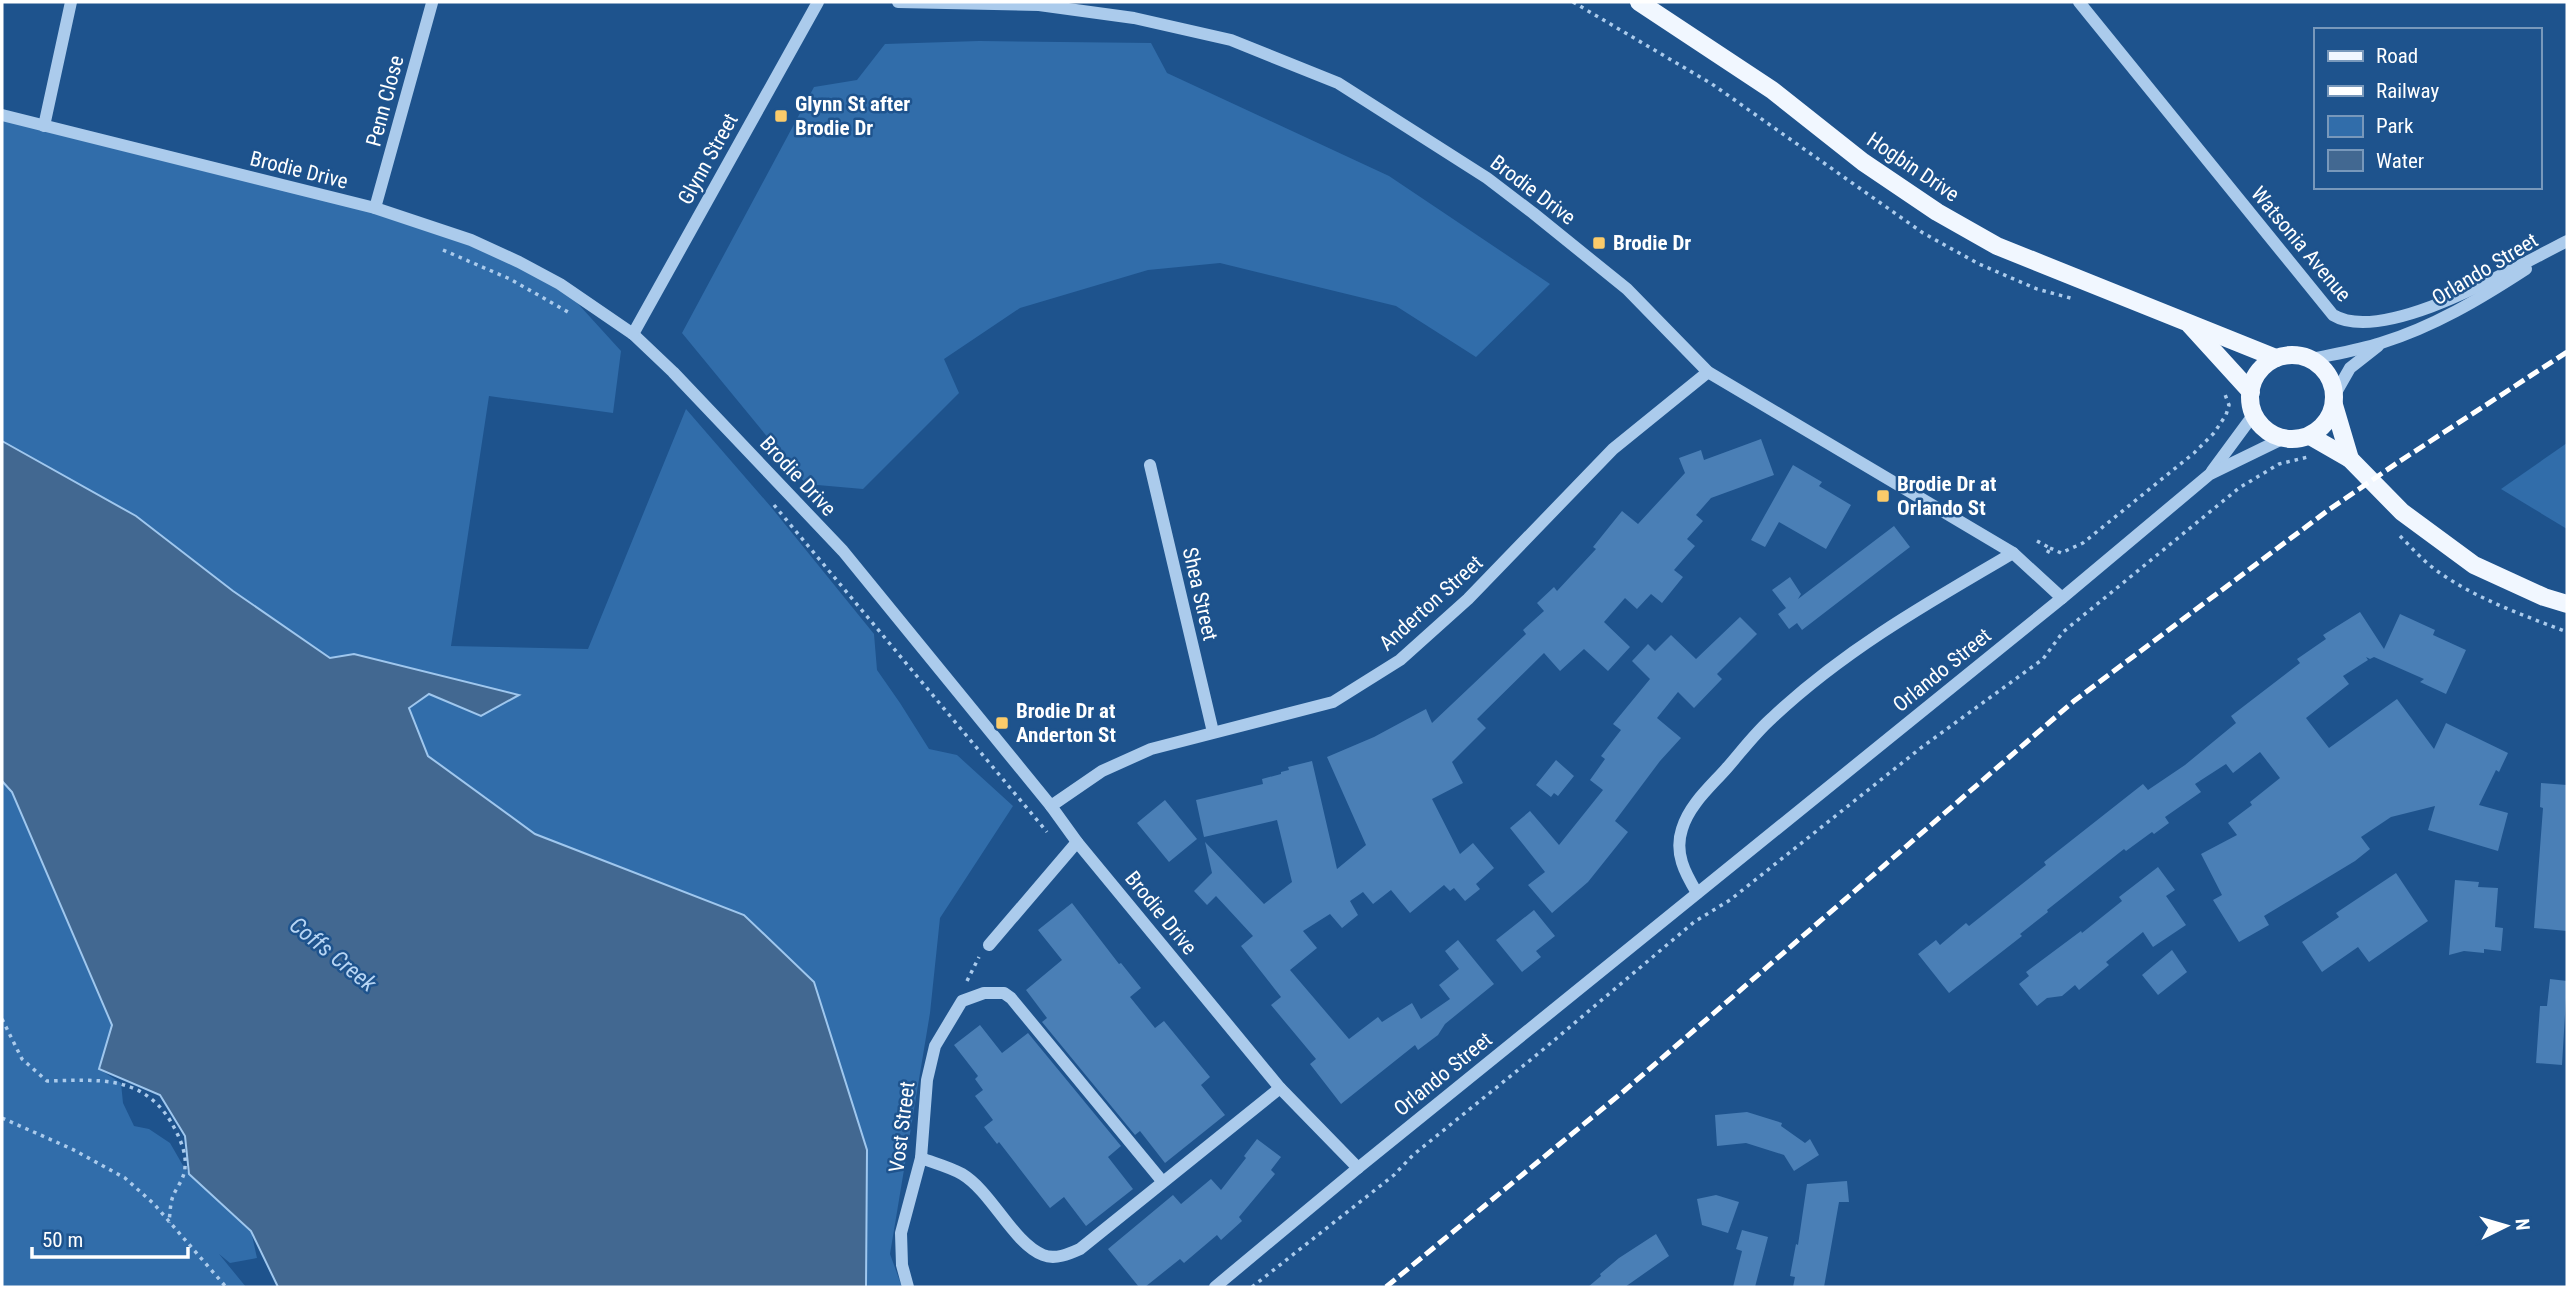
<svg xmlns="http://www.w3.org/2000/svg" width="2569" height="1289" font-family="'Roboto Condensed',sans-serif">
	<rect width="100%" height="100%" fill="#1e538d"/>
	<g fill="#316daa">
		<polygon points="979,41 1151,43 1167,73 1389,176 1550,284 1476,357 1396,306 1220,263 1148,270 1020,308 944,359 959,393 863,489 806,484 682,333 814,87 857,80 885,44"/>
		<polygon points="2,115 375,208 471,240 560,284 621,351 613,413 489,396 451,646 588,649 686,409 771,507 874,634 877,670 900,703 929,749 957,755 1013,806 940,918 930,1013 890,1254 902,1287 866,1287 867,1150 744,915 535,834 427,756 409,707 429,694 481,716 518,695 354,654 330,658 42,463 2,441"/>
		<polygon points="2567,443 2567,529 2501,489"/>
		<polygon points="2,781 12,792 112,1025 99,1069 121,1083 123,1103 134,1126 149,1129 170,1143 185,1169 251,1231 257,1258 230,1263 219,1254 246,1287 2,1287"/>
	</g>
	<polygon fill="#426891" stroke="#9fc7ee" stroke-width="2" points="2,441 136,516 233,591 330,658 354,654 519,695 481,716 429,694 409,708 428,756 535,834 744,915 814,982 867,1150 866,1287 278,1287 251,1231 189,1174 185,1136 160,1095 99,1069 112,1025 12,792 2,781"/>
	<g fill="#4a7fb6">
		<polygon points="1761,439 1774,475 1711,498 1696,515 1703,521 1687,539 1695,546 1674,570 1683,577 1662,603 1651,594 1637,609 1625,598 1604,622 1630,647 1608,671 1584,649 1560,671 1544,653 1477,719 1486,728 1452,762 1463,783 1432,799 1460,854 1473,843 1494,868 1476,884 1480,889 1465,901 1454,888 1450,891 1444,885 1410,913 1391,890 1373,904 1363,892 1350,901 1358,915 1342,928 1330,914 1303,931 1317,948 1290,970 1349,1039 1378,1017 1382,1022 1412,1003 1421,1019 1450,999 1439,985 1459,969 1445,951 1458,940 1494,984 1445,1024 1438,1035 1418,1050 1415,1045 1341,1104 1310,1064 1316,1059 1271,1005 1281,997 1241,946 1253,936 1216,896 1207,905 1194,891 1212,873 1205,842 1264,904 1292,882 1277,820 1204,837 1196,800 1263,784 1262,779 1281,774 1281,772 1289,770 1288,767 1312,761 1337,869 1366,845 1327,757 1374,737 1426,709 1432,723 1526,634 1523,630 1544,611 1537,603 1554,587 1557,591 1596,549 1593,547 1622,511 1638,524 1685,473 1679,458 1701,450 1704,460"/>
		<polygon points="1793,465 1822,482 1819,486 1851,505 1826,549 1779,522 1765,547 1751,540"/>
		<polygon points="1894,526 1910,547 1802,630 1797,623 1789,629 1778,614 1786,608 1772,590 1790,577 1801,594 1798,599"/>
		<polygon points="2360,612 2384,649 2400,614 2435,630 2433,635 2466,650 2446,694 2420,682 2424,679 2374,657 2370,659 2366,657 2368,660 2343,676 2349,684 2306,718 2329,748 2397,699 2434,749 2446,723 2508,753 2499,772 2496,770 2479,805 2508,813 2498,851 2428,830 2435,806 2391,817 2361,837 2370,849 2355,861 2264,916 2269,925 2239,942 2213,900 2222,895 2201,854 2237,835 2228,823 2252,805 2250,802 2280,778 2260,752 2233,773 2226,764 2195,784 2201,792 2165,817 2169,823 2154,834 2152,832 2126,851 2124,849 2047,910 2048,912 2020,934 2022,936 1949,993 1918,954 1936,940 1940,945 1966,923 1969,926 2046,865 2044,862 2143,784 2148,790 2185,765 2236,723 2231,716 2300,663 2297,659 2326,639 2323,635"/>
		<polygon points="1740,617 1757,634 1717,674 1722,679 1694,708 1678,692 1657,718 1681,738 1660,761 1615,821 1628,832 1588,882 1552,913 1528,885 1545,872 1510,828 1530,811 1559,845 1603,790 1590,780 1605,759 1601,756 1621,730 1613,724 1650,679 1632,661 1648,644 1655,651 1671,635 1696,659"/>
		<polygon points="1556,760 1574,776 1558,796 1554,793 1551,797 1536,785"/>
		<polygon points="2541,783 2567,785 2567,931 2534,928 2543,808 2540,807"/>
		<polygon points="1165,800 1197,839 1169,862 1137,823"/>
		<polygon points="2158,867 2175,890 2166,896 2186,925 2153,947 2143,932 2106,962 2109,965 2079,990 2075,985 2062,996 2047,998 2037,1006 2019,984 2029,976 2026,972 2081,931 2082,933 2122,901 2119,897"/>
		<polygon points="2396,873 2428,921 2369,962 2358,947 2322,972 2302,942 2339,917 2336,913"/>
		<polygon points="2455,880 2479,882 2478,887 2498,888 2495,927 2503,928 2501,951 2484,949 2484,953 2464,951 2449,955"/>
		<polygon points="1072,903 1119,964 1121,963 1141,988 1130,997 1155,1028 1164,1021 1210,1077 1201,1085 1225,1115 1165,1163 1140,1131 1135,1135 1042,1022 1047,1018 1026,990 1062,960 1038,930"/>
		<polygon points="1534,910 1555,936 1536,951 1541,957 1522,972 1496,940"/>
		<polygon points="2172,950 2187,972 2158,995 2142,975"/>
		<polygon points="2550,979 2567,981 2562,1065 2536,1063 2540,1006 2547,1006"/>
		<polygon points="980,1025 1002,1053 1028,1033 1121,1146 1108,1157 1133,1189 1086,1226 1064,1197 1050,1208 999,1142 997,1144 984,1127 993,1120 975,1096 983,1090 975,1079 978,1076 954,1045"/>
		<polygon points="1747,1112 1782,1123 1781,1126 1805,1143 1810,1139 1819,1155 1794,1171 1784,1155 1746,1143 1717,1146 1715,1115"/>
		<polygon points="1257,1139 1281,1157 1271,1170 1275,1174 1239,1217 1242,1221 1221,1240 1217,1235 1184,1263 1180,1259 1145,1287 1139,1287 1108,1249 1173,1195 1181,1204 1211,1179 1221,1190 1246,1158 1244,1156"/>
		<polygon points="1847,1181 1849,1202 1839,1202 1824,1287 1793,1287 1795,1277 1790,1276 1796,1244 1798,1245 1807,1184"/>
		<polygon points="1716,1195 1739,1202 1728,1233 1702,1225 1697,1199"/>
		<polygon points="1742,1230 1768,1237 1755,1287 1733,1287 1742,1251 1736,1249"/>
		<polygon points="1656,1234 1669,1256 1625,1287 1588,1287 1601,1276 1600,1274 1619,1258"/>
	</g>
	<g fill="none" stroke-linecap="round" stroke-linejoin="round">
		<g stroke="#abcbec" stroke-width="3.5" stroke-dasharray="3.5 5" stroke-linecap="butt">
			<polyline points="1573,2 1712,84 1923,233 1979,264 2037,289 2074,299"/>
			<polyline points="443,250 510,279 568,312"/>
			<polyline points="774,505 1047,832"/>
			<path d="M2400,536C2413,549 2425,563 2440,573C2479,600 2523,615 2567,632"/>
			<polyline points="2037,541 2050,548 2047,554"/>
			<polyline points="2050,548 2061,553 2083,543 2194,453 2214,433 2226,415 2229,405 2224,392"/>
			<polyline points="967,981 979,957"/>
			<path d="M2,1019L22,1059L47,1081C96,1080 142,1074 171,1122C178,1134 187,1152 185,1167C185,1177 177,1187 173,1196C170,1204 170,1214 169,1223"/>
			<polyline points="2,1118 72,1149 125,1178 154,1204 226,1287"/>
			<polyline points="1252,1287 1394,1175 1413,1155 1539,1053 1694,922 1730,900 1922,747 2043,659 2063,632 2239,488 2279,464 2308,457"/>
		</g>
		<g stroke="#abcbec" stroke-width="12">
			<polyline points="898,2 1039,5 1134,18 1231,40 1338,83 1487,178 1533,213 1627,289 1708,372 2013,553 2062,598"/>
			<path d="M2079,2L2333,315C2384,346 2517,266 2567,241"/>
			<polyline points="2,115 375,208 471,240 519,262 560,284 633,334 673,372 843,551 1051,806 1077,842 1280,1088 1358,1168"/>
			<polyline points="44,126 71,2"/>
			<polyline points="375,208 432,3"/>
			<polyline points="633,334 818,2"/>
			<path d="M2312,359C2335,354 2359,350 2381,343C2433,327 2480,299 2526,269"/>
			<polyline points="2334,396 2350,368 2378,346"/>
			<polyline points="1150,465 1213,732"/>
			<polyline points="2212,471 2254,414"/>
			<polyline points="1051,806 1102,771 1151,749 1333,702 1400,660 1468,599 1613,449 1708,372"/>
			<path d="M1697,893C1685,873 1674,853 1682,829C1689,805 1710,787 1726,769C1741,752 1755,733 1772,718C1844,650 1929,602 2013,553"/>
			<polyline points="989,945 1077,842"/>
			<path d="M921,1158C934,1163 950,1167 962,1174C992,1192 1013,1243 1043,1255C1055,1260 1069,1254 1080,1249L1280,1088"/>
			<polyline points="908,1287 902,1265 901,1233 921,1158 927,1080 935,1046 962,1001 984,993 1004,993 1011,998 1162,1181"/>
			<polyline points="1215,1287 1358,1168 2062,598 2210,474 2284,438"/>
		</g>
		<g stroke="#f1f7ff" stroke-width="18">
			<polyline points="1639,2 1772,90 1863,162 1937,212 1997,246 2276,358"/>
			<polyline points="2190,325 2251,392"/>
			<circle cx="2292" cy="397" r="42"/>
			<polyline points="2334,405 2350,459"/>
			<polyline points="2310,436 2350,459 2402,512 2474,565 2544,597 2567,604"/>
		</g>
		<polyline stroke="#fff" stroke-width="5" stroke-dasharray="12 5" stroke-linecap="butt" points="1386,1287 1624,1091 2074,701 2327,511 2400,461 2567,352"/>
	</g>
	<g fill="#fbcb6a" stroke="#1e538d" stroke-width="2.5">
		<rect x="774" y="109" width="14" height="14" rx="3.5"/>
		<rect x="1592" y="236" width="14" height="14" rx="3.5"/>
		<rect x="1876" y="489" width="14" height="14" rx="3.5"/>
		<rect x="995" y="716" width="14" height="14" rx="3.5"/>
	</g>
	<g text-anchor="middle" stroke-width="5" stroke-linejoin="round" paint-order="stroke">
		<g font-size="21" fill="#fff" stroke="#1e538d">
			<text transform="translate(385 101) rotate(-75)" y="7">Penn Close</text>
			<text transform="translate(708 159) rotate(-61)" y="7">Glynn Street</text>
			<text transform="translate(1913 167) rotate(34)" y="7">Hogbin Drive</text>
			<text transform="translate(299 170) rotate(14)" y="7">Brodie Drive</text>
			<text transform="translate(1533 190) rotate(37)" y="7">Brodie Drive</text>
			<text transform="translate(2301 244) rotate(50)" y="7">Watsonia Avenue</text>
			<text transform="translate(2485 269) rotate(-31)" y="7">Orlando Street</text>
			<text transform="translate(798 476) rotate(47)" y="7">Brodie Drive</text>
			<text transform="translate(1200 594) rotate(77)" y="7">Shea Street</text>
			<text transform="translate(1431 603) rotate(-42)" y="7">Anderton Street</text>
			<text transform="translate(1942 670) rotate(-39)" y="7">Orlando Street</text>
			<text transform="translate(1161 913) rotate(51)" y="7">Brodie Drive</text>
			<text transform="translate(1443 1074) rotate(-39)" y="7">Orlando Street</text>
			<text transform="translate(902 1127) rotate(-83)" y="7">Vost Street</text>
		</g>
		<g font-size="21" font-weight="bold" fill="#fff" stroke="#1e538d" text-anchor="start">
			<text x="795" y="111">Glynn St after<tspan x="795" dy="24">Brodie Dr</tspan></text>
			<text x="1613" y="250">Brodie Dr</text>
			<text x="1897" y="491">Brodie Dr at<tspan x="1897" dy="24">Orlando St</tspan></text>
			<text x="1016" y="718">Brodie Dr at<tspan x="1016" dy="24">Anderton St</tspan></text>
		</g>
		<g font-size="23" font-style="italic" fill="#b7d5f4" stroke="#1e538d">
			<text transform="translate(333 954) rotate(39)" y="8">Coffs Creek</text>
		</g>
	</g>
	<rect width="2569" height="1289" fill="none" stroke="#ffffff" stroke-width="7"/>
	<rect x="2314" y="28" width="228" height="161" fill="#1e538d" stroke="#7898bb" stroke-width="2"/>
	<rect x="2328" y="51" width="35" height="10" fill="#f1f7ff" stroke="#7898bb" stroke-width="2"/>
	<text x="2376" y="63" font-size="21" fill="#ffffff">Road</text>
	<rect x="2328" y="86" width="35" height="10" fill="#ffffff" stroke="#7898bb" stroke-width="2"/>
	<text x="2376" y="98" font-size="21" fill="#ffffff">Railway</text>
	<rect x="2328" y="116" width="35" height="21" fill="#316daa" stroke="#7898bb" stroke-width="2"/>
	<text x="2376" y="133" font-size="21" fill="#ffffff">Park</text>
	<rect x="2328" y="150" width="35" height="21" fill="#426891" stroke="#7898bb" stroke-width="2"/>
	<text x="2376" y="168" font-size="21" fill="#ffffff">Water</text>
	<g transform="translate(2506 1226) rotate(85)" stroke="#1e538d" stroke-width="5" paint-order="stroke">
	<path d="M0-5L12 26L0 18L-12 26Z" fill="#ffffff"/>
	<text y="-10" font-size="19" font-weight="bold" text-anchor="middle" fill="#ffffff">N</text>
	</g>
	<path d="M32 1247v10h156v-10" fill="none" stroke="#ffffff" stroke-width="3.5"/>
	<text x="42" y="1247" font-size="21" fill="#ffffff" stroke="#1e538d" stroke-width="5" paint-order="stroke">50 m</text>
</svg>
